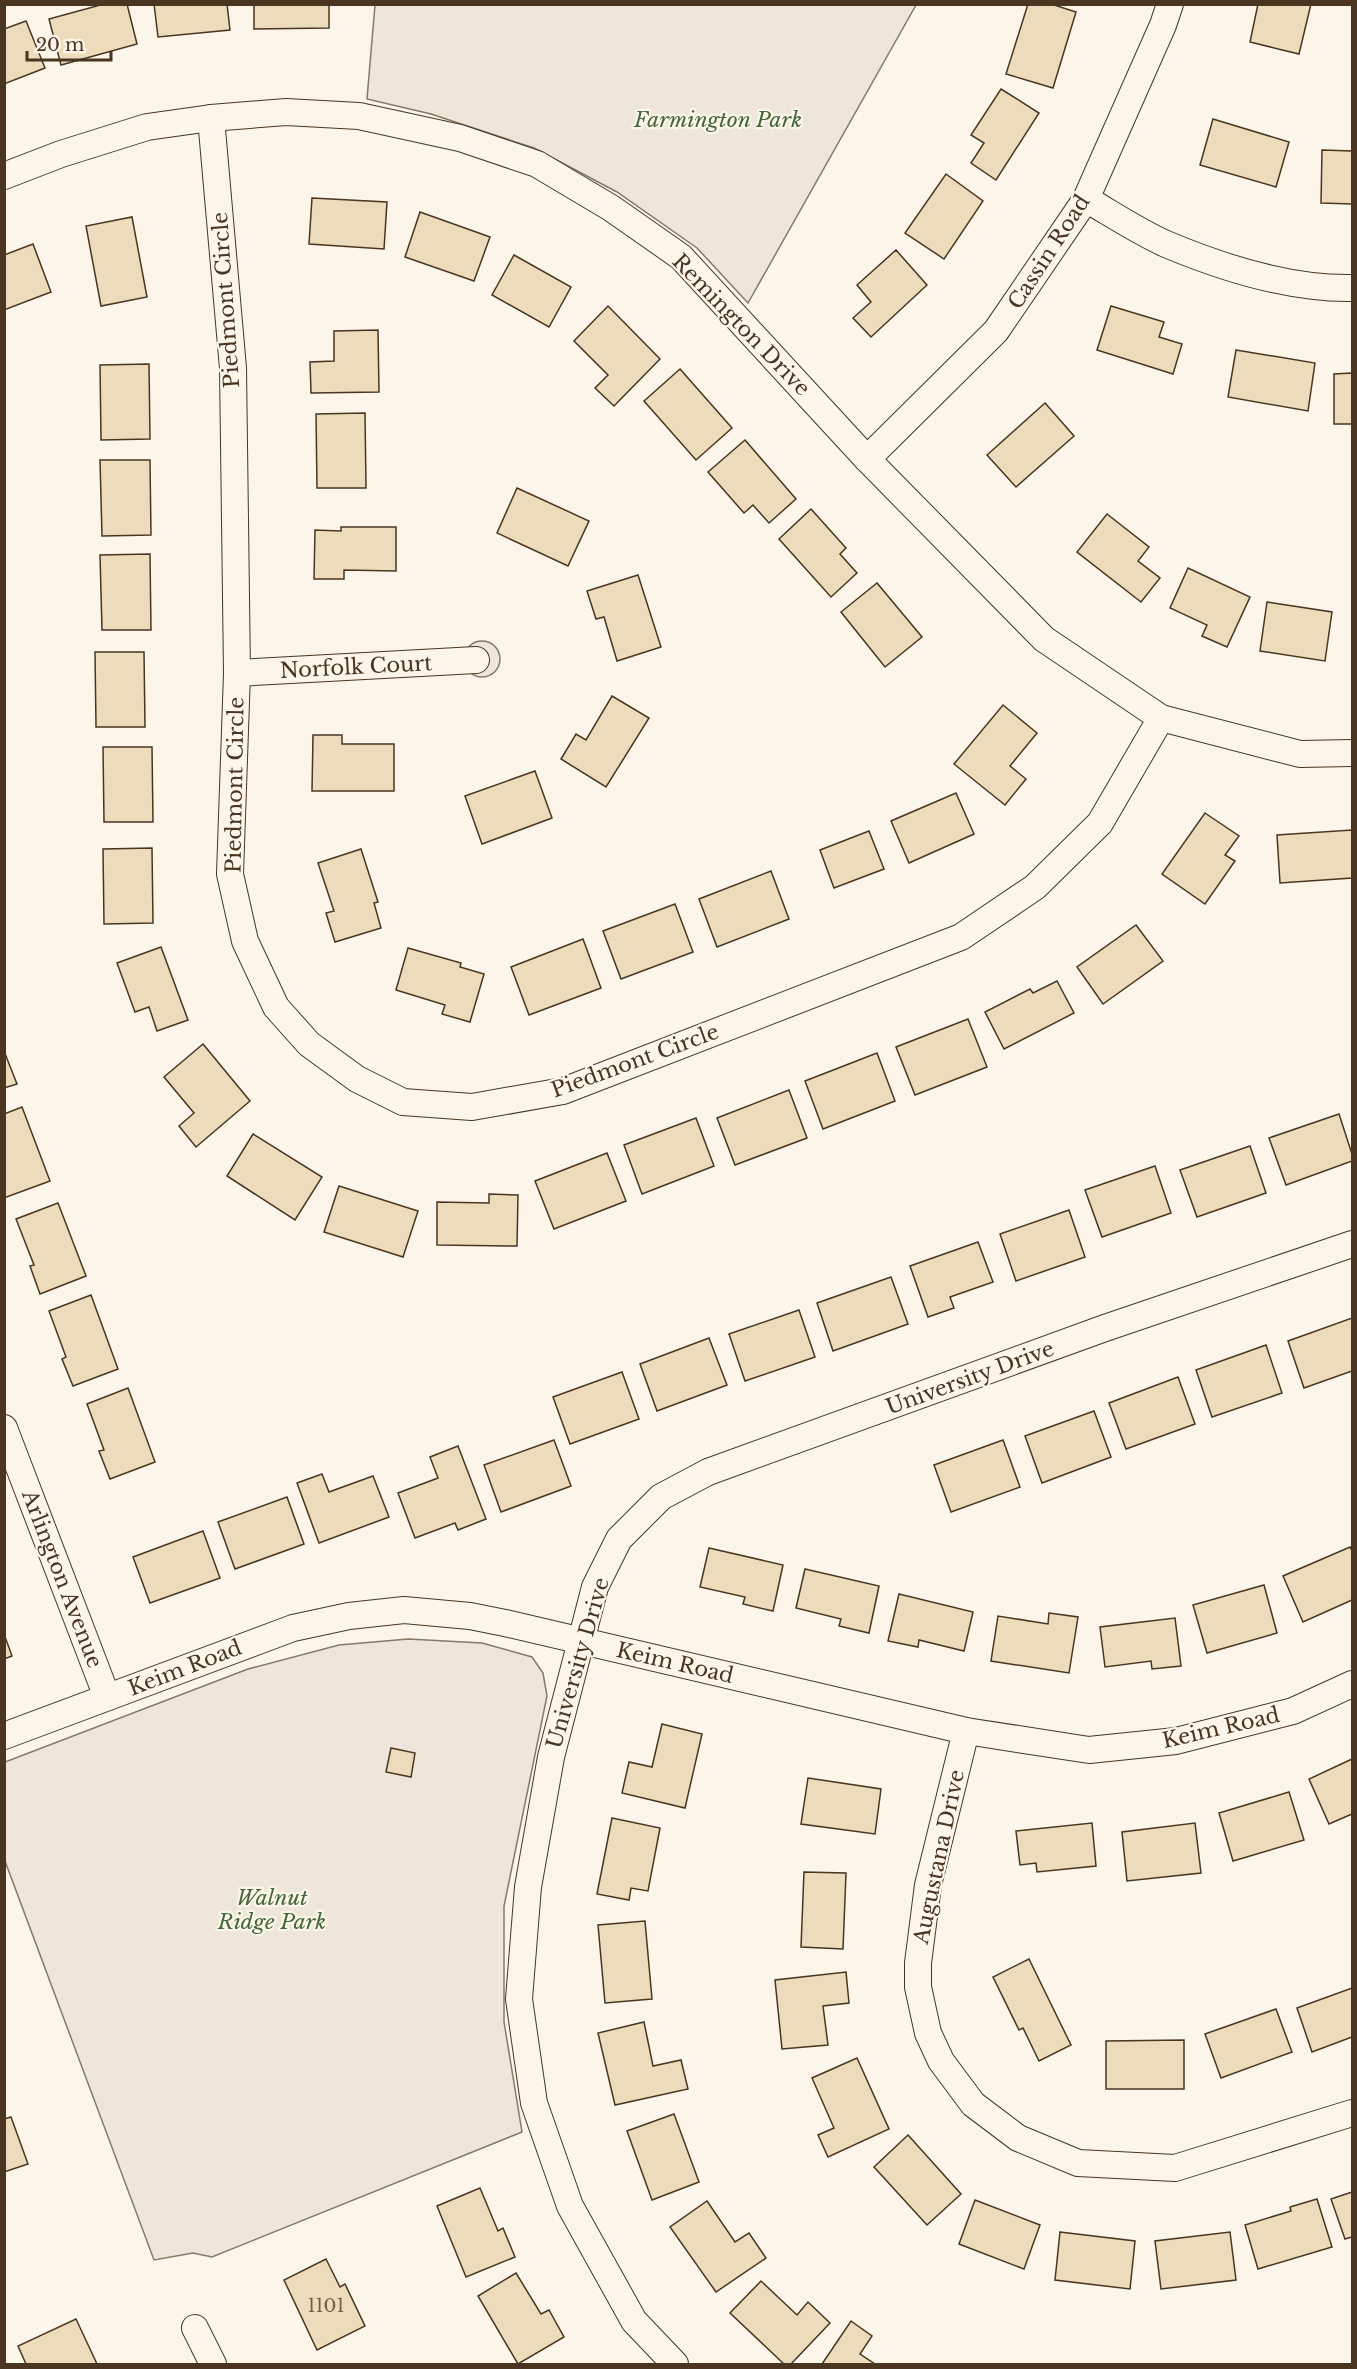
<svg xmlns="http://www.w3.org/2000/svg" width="1357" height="2369" font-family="'Libre Baskerville',serif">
	<rect width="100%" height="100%" fill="#fbf6e9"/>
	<g fill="#ede6d9" stroke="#887966" stroke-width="1.5">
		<polygon points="375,5 375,4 916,5 748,303 697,248 617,192 534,148 431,114 367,99"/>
		<circle cx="482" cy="659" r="18"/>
		<polygon points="408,1639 482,1643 532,1657 543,1673 547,1696 504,1906 504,2022 522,2132 212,2257 193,2253 154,2260 5,1861 5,1762 248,1669 339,1645"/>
	</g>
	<g fill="#ecdcbc" stroke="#4a3520" stroke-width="1.5">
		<polygon points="104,4 127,4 137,44 61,65 49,19"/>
		<polygon points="154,4 227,4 230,30 158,37"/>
		<polygon points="254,4 329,4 329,28 254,29"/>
		<polygon points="1028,4 1051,4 1076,12 1053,88 1006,74"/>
		<polygon points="1258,4 1311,4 1299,54 1250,42"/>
		<polygon points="26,21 45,68 4,84 4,29"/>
		<polygon points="1001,89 1039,113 996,180 971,163 984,143 971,135"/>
		<polygon points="1213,119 1289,142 1276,187 1200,165"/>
		<polygon points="1322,150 1352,151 1352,204 1321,203"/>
		<polygon points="946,174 983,201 944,259 905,233"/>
		<polygon points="312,198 387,202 384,249 309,244"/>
		<polygon points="420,212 490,237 474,281 405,257"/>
		<polygon points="132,217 147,297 101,306 86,226"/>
		<polygon points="33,244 51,292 4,310 4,255"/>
		<polygon points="896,250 927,285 871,337 853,318 871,302 857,285"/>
		<polygon points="514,255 571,287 549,327 492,295"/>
		<polygon points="608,306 660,359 614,406 595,388 608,375 574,341"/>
		<polygon points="1111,306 1164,322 1159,337 1182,344 1173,374 1097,350"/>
		<polygon points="378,330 379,392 311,393 310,362 334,361 334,331"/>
		<polygon points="1236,350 1315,363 1308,411 1228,397"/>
		<polygon points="149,364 150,439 101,440 100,365"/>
		<polygon points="680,369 732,428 696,460 644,401"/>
		<polygon points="1352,373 1352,424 1334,424 1334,374"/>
		<polygon points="1045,403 1074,436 1016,487 987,455"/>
		<polygon points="365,413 366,488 317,488 316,414"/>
		<polygon points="745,440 796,499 769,523 753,505 744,513 708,472"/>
		<polygon points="100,460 150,460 151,535 102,536"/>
		<polygon points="517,488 589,521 568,566 497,533"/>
		<polygon points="811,509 846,548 840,554 857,573 831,597 779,539"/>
		<polygon points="1107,514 1149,547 1138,561 1160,578 1141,602 1077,552"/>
		<polygon points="341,527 396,527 396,571 344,570 344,579 314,579 315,530 341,531"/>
		<polygon points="150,554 151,630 102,630 100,555"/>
		<polygon points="1188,568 1250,597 1227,647 1202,636 1207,625 1170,608"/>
		<polygon points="638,575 661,647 617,661 604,617 596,619 587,591"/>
		<polygon points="877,583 922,637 885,667 841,612"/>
		<polygon points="1267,602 1332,612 1325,661 1260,651"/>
		<polygon points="95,652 144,652 145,727 96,727"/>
		<polygon points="612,696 649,718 606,787 561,759 576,734 586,740"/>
		<polygon points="1003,705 1037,733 1010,766 1026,779 1005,805 954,764"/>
		<polygon points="313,735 342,735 342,744 394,744 394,791 312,791"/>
		<polygon points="103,747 152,747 153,822 104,822"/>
		<polygon points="535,771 552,818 482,844 465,796"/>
		<polygon points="956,793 974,834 909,863 891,821"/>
		<polygon points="1205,813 1239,836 1225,855 1235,861 1205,904 1162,874"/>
		<polygon points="1352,830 1352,878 1280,883 1277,835"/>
		<polygon points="869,831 884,869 834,888 820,850"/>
		<polygon points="152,848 153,923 104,924 103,849"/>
		<polygon points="361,849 378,902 374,903 381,928 335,942 326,913 334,911 318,863"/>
		<polygon points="771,871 789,919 717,947 699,899"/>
		<polygon points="675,904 693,952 621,979 603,931"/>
		<polygon points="1136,925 1163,961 1103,1004 1077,967"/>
		<polygon points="583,939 601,988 529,1015 511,967"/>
		<polygon points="161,947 188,1020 157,1031 149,1007 135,1012 117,963"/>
		<polygon points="408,948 461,963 460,967 484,974 470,1022 442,1014 445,1005 396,990"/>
		<polygon points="1057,981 1074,1013 1004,1049 985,1012 1030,989 1033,993"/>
		<polygon points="968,1019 987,1067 915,1095 896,1047"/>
		<polygon points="203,1044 250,1101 196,1147 179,1126 194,1113 164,1077"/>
		<polygon points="4,1051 17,1084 4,1088"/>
		<polygon points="877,1053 895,1101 823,1129 805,1081"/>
		<polygon points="789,1090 807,1138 735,1165 717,1118"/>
		<polygon points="22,1107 50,1181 4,1198 4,1114"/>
		<polygon points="1339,1114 1352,1154 1352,1161 1286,1185 1269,1138"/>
		<polygon points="696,1118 714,1166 642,1194 624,1145"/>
		<polygon points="253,1134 322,1177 295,1220 227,1176"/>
		<polygon points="1250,1146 1266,1193 1197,1217 1180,1170"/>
		<polygon points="607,1153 626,1201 554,1229 535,1181"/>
		<polygon points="1155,1166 1171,1213 1102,1237 1085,1190"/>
		<polygon points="339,1186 418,1211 403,1257 324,1232"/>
		<polygon points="489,1194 518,1195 517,1246 437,1245 437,1202 489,1203"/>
		<polygon points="58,1203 86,1276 40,1294 30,1266 34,1265 16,1219"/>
		<polygon points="1069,1210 1085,1257 1016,1281 1000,1234"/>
		<polygon points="978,1242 993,1282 950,1297 954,1308 928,1317 910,1266"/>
		<polygon points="891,1277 908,1324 833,1351 817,1303"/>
		<polygon points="91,1295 118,1369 73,1386 62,1359 66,1357 49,1311"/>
		<polygon points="799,1310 815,1357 745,1381 729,1334"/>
		<polygon points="1352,1318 1352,1371 1304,1388 1288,1341"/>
		<polygon points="709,1338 727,1385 657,1411 640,1364"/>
		<polygon points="1266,1345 1282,1393 1212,1417 1196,1370"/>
		<polygon points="622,1372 639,1419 570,1444 553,1397"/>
		<polygon points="1178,1377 1195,1424 1126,1449 1109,1403"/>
		<polygon points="128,1388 155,1462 110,1479 99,1451 104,1450 87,1404"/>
		<polygon points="1094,1411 1111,1457 1042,1483 1025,1436"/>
		<polygon points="554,1440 571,1486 501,1512 484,1465"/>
		<polygon points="1003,1440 1020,1487 951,1512 934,1465"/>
		<polygon points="458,1446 486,1519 458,1530 455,1523 415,1538 398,1493 438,1478 430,1457"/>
		<polygon points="322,1474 329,1492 373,1476 389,1517 319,1543 297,1483"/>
		<polygon points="287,1497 304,1544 235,1569 218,1522"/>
		<polygon points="203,1531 220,1578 150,1603 133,1557"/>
		<polygon points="1350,1547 1352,1551 1352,1600 1303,1622 1283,1576"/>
		<polygon points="709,1548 783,1565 773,1611 743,1604 745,1597 700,1587"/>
		<polygon points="805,1569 879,1586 869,1633 839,1626 841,1619 796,1608"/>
		<polygon points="1264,1585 1277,1633 1207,1653 1193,1605"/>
		<polygon points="899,1594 973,1612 964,1651 919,1640 918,1647 888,1641"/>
		<polygon points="1049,1613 1078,1617 1069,1673 991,1661 998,1616 1048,1624"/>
		<polygon points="1175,1618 1181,1666 1152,1669 1151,1661 1105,1667 1100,1627"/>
		<polygon points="4,1634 12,1656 4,1659"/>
		<polygon points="662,1724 702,1734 685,1808 622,1793 629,1762 652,1767"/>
		<polygon points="391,1748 415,1753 411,1777 386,1772"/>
		<polygon points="1352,1759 1352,1814 1329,1824 1309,1779"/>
		<polygon points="808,1778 881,1789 875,1834 801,1824"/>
		<polygon points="1289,1792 1304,1840 1233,1861 1219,1813"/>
		<polygon points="612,1818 660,1828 648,1891 631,1888 629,1900 597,1894"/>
		<polygon points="1092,1823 1096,1866 1037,1872 1036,1863 1020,1865 1016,1831"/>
		<polygon points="1195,1823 1201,1873 1127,1881 1122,1832"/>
		<polygon points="804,1872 846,1873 843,1949 801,1947"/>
		<polygon points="645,1921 652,1999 605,2003 598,1925"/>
		<polygon points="1029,1959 1071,2045 1039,2061 1023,2028 1019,2030 993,1977"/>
		<polygon points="846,1972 849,2003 823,2006 828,2045 782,2049 775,1980"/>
		<polygon points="1352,1988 1352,2037 1312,2052 1297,2008"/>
		<polygon points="1276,2009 1292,2052 1221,2078 1205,2034"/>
		<polygon points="644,2022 653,2066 681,2060 688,2089 615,2105 598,2033"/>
		<polygon points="1184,2040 1184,2089 1106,2089 1106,2041"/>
		<polygon points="857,2058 889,2129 828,2157 818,2135 834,2128 812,2078"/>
		<polygon points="674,2114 699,2182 652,2200 627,2131"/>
		<polygon points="11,2117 28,2164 4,2172 4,2119"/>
		<polygon points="908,2135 961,2194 927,2225 874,2167"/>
		<polygon points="480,2188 498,2231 503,2228 515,2257 466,2277 437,2206"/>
		<polygon points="1352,2192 1352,2237 1345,2239 1331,2199"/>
		<polygon points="1317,2199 1332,2247 1258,2269 1245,2225 1291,2211 1290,2207"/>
		<polygon points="975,2200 1040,2225 1024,2269 959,2244"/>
		<polygon points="707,2201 735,2242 749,2233 766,2258 716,2292 670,2227"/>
		<polygon points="1060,2232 1135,2241 1130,2289 1055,2280"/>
		<polygon points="1230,2232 1236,2280 1161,2289 1155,2241"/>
		<polygon points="326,2259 340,2287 345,2284 365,2326 317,2350 284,2280"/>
		<polygon points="516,2273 541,2314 549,2310 564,2337 518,2364 478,2296"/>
		<polygon points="761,2281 797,2315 808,2302 830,2323 791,2364 784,2364 730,2313"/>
		<polygon points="76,2319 97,2364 26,2364 18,2346"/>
		<polygon points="851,2321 872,2336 860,2354 875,2364 822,2364"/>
	</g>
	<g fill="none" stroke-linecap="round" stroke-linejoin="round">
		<g stroke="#4a3520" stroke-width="28">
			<g id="minor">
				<polyline points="211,118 233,368 237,673 230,874 245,941 276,1007 309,1044 357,1079 403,1102 472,1107 563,1091 961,937 1035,887 1100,823 1161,718"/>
				<polyline points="4,176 61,154 147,127 211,118 286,112 359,116 460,138 537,164 611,208 681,257 867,459 1044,639 1161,718 1300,754 1352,753"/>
				<path d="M1086,199C1112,214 1139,232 1166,244C1223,268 1290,289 1352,288"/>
				<polyline points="867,459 996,331 1086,199 1163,25 1170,4"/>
				<polyline points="237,673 476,660"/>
				<polyline points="4,1428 107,1697"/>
				<polyline points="966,1731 928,1885 918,1963 918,1987 928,2033 941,2061 973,2104 1018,2138 1078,2163 1175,2168 1352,2113"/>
				<polyline points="4,1736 293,1628 349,1616 404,1610 470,1616 505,1623 966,1731 1089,1750 1176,1741 1293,1711 1352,1684"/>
				<polyline points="195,2328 213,2364"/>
				<polyline points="675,2364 634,2321 570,2206 534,2103 519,1999 528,1887 551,1757 595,1587 619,1539 661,1497 708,1472 1105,1328 1352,1244"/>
			</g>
		</g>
		<use href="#minor" stroke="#fbf6e9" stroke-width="26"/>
	</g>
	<g text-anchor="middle" stroke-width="4.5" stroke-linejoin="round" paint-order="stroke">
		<g font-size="18" fill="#725f47">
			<text x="326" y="2312">1101</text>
		</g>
		<g font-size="21" font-style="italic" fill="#436837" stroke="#fbf6e9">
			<text x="718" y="127">Farmington Park</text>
			<text x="272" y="1905">Walnut<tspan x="272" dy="24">Ridge Park</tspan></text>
		</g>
		<g font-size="21" fill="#4a3520" stroke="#fbf6e9">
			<text transform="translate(1049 252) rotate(-57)" y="7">Cassin Road</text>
			<text transform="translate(226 300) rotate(-94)" y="7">Piedmont Circle</text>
			<text transform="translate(741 325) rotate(46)" y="7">Remington Drive</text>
			<text transform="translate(356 667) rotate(-3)" y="7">Norfolk Court</text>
			<text transform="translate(235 785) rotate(-89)" y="7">Piedmont Circle</text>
			<text transform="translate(635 1061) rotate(-20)" y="7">Piedmont Circle</text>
			<text transform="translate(970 1378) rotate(-20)" y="7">University Drive</text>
			<text transform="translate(62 1579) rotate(69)" y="7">Arlington Avenue</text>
			<text transform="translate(578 1663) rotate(-74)" y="7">University Drive</text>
			<text transform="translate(675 1663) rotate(13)" y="7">Keim Road</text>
			<text transform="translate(185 1668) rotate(-21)" y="7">Keim Road</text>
			<text transform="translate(1221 1728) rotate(-13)" y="7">Keim Road</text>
			<text transform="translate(939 1857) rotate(-78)" y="7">Augustana Drive</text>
		</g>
	</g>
	<rect width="1357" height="2369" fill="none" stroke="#4a3520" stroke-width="12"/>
	<path d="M27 51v9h84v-9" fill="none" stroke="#4a3520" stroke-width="3"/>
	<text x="36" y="51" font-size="18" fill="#4a3520" stroke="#fbf6e9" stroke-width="4.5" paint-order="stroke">20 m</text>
</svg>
